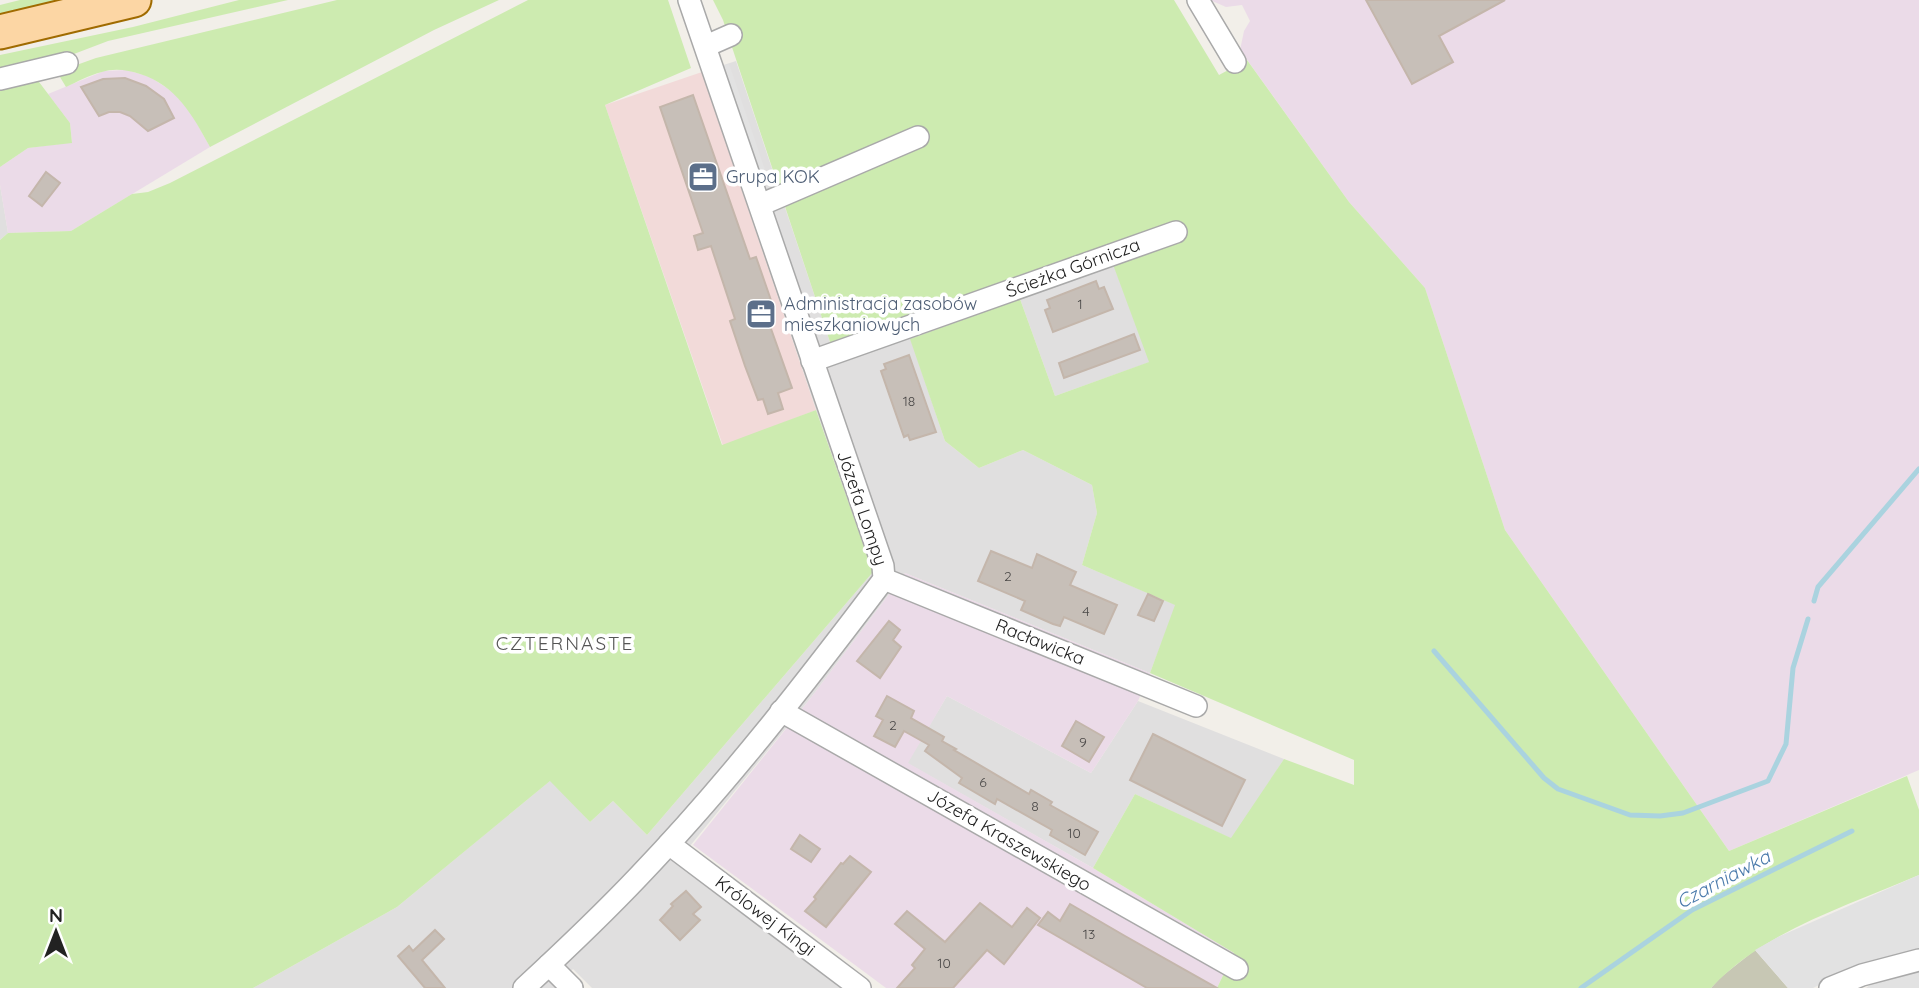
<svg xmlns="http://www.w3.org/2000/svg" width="1919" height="988" font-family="Quicksand,sans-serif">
	<rect width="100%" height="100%" fill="#f2efe9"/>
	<g fill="#e0dfdf">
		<polygon points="736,61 832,348 1108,250 1150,362 1055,396 1020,299 911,340 945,441 979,468 1023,450 1092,485 1097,513 1082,565 1176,605 1150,673 905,573 813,695 681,857 851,988 592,988 573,969 562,981 568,988 253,988 397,907 551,780 590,822 613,801 647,835 873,572 816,410 702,72"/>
		<polygon points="0,185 8,233 0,240"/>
		<polygon points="947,696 1091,773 1138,701 1284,759 1232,839 1135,794 1093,868 907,763"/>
	</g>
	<polygon fill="#f2dad9" points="702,72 816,410 723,446 605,105"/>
	<g fill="#ebdbe8">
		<polygon points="1210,0 1919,0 1919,770 1729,851 1505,530 1425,288 1349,202 1240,50 1244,31 1250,21 1242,5 1226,7"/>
		<polygon points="127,70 150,77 173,92 191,113 210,147 71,231 8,233 0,185 0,167 28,148 72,142 70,123 48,94 104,71"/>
		<polygon points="905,573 1150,673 1138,701 1091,773 947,696 908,763 1093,868 1234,953 1217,988 886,988 693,845 813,695"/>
	</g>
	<polygon fill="#c7c7b4" points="1755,950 1788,988 1711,988 1721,977"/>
	<g fill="#cdebb0">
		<polygon points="20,0 62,0 0,14 0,5"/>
		<polygon points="239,0 288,0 108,41 66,57 0,72 0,55 133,27"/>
		<path d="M337,0H499L434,30L210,147C193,116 176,85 140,74C128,70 114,68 102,72C89,75 77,82 66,87L57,72L96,58Z"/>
		<polygon points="528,0 668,0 691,68 605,105 722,445 816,410 873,572 647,835 613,801 590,822 550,781 397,907 253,988 0,988 0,240 8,233 71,231 132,194 148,192 170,183"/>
		<path d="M713,0H1174L1219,75L1247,60L1349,202L1425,288L1505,530L1729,851L1907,776L1919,810V875C1848,906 1765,930 1711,988H1217L1234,953L1093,868L1135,794L1231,838L1284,759L1354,785V760L1150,673L1175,605L1082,565L1097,513L1092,485L1023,450L979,468L945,441L910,339L1020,299L1055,396L1149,362L1108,251L832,348L723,20Z"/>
		<polygon points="36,78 70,123 72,143 28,148 0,167 0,86"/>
	</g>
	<g fill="#e2e2e2">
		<polygon points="729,64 765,170 759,172 723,66"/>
		<polygon points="1919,875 1919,952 1835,977 1813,988 1788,988 1755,950 1778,937"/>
		<polygon points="1919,967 1919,988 1866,988 1875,981"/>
	</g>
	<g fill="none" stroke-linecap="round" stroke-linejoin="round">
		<g stroke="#aad3df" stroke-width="5">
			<polyline points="1814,601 1818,587 1919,469"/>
			<polyline points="1434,651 1544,778 1558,789 1630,815 1660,816 1683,813 1768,781 1786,744 1793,668 1808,619"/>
			<polyline points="1581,988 1692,910 1852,831"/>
		</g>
	</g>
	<g fill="#c7bfb8" stroke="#c4b6ab" stroke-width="2">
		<polygon points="1366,0 1505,0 1439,36 1453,62 1412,84"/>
		<polygon points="103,79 125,78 146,86 164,99 174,118 148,131 130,116 120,112 109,112 99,116 81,87"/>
		<polygon points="693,95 750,259 756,257 773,306 764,309 792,388 778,393 783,409 768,414 763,399 758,400 745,366 730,321 735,319 711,246 698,250 694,236 703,233 660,107"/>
		<polygon points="46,172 60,183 42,206 29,196"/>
		<polygon points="1096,281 1099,289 1104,287 1113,309 1053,332 1045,310 1050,308 1047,300"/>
		<polygon points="1134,334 1140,350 1064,378 1059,363"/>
		<polygon points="909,355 936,432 910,440 908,435 904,437 881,371 886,369 884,364"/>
		<polygon points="991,551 1032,568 1037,554 1076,572 1070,585 1117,605 1104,634 1064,617 1060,626 1053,624 1021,610 1025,601 978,581"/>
		<polygon points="1148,594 1163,601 1154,621 1138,615"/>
		<polygon points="889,621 900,630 893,640 901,647 880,678 857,661"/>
		<polygon points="887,696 914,711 911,718 944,737 942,741 956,749 954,750 1029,794 1031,790 1052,802 1050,805 1098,832 1085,855 1050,835 1052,830 997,799 995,804 959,783 962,778 925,751 929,745 904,731 895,747 874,736 883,720 876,716"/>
		<polygon points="1076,721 1104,737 1089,762 1062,746"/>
		<polygon points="1153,734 1245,780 1222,826 1130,780"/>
		<polygon points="800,835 820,849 811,862 791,849"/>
		<polygon points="850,856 871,872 826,927 805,911 816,899 814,897 841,863 843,864"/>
		<polygon points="686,891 701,907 693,914 700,920 680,940 660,920 673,906 671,904"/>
		<polygon points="980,903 1012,927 1027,908 1040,918 1004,964 987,950 953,988 897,988 915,968 912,965 925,949 895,924 907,911 945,942"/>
		<polygon points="1070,904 1125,936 1217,988 1147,988 1038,925 1048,912 1060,921"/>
		<polygon points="435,930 444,939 422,960 445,988 425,988 398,956 409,946 413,951"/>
	</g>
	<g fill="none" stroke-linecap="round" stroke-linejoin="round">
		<g stroke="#a9a9a9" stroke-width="24">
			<g id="minor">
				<polyline points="1198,0 1235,62"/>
				<polyline points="706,46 731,35"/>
				<polyline points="0,79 67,63"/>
				<polyline points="760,205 918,137"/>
				<polyline points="812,361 1176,232"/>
				<polyline points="884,579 1196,706"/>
				<polyline points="781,711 1237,969"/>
				<polyline points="669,844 860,988"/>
				<polyline points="549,965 572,988"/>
				<path d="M524,988C563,952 602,915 639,876C728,783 807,681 884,579L883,566L689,0"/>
				<polyline points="1830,988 1862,975 1919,960"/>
			</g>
		</g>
		<g stroke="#a06b00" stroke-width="37">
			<polyline id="primary" points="0,32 134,0"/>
		</g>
		<use href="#minor" stroke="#fff" stroke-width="21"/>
		<use href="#primary" stroke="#fcd6a4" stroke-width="33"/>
	</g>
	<defs>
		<g id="office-square" transform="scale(1.575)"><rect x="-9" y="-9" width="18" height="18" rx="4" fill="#5c6f8a" stroke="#fff"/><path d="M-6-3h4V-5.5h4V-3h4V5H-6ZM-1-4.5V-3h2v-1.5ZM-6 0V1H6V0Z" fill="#fff"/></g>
	</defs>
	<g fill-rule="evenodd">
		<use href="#office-square" x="703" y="177"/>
		<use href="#office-square" x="761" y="314"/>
	</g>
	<g text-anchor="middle" stroke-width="7" stroke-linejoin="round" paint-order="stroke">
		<g font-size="14" fill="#4b4948">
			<text x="1080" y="309">1</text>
			<text x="909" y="406">18</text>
			<text x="1008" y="581">2</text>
			<text x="1086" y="616">4</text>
			<text x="893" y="730">2</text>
			<text x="1083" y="747">9</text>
			<text x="983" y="787">6</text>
			<text x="1035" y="811">8</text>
			<text x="1074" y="838">10</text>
			<text x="1089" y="939">13</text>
			<text x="944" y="968">10</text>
		</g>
		<g font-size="18" fill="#4e5e75" stroke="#fff" text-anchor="start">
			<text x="726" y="183">Grupa KOK</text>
			<text x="784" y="310">Administracja zasobów<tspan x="784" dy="21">mieszkaniowych</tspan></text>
		</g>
		<g font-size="18" fill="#222" stroke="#fff">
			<text transform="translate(1073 268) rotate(-20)" y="6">Ścieżka Górnicza</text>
			<text transform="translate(862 508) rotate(71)" y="6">Józefa Lompy</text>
			<text transform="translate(1040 642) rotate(22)" y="6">Racławicka</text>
			<text transform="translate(1009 840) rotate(30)" y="6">Józefa Kraszewskiego</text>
			<text transform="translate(765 916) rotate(37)" y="6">Królowej Kingi</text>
		</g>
		<g font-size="19" letter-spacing="2" fill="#555" stroke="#fff">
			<text x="565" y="650">CZTERNASTE</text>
		</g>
		<g font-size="19" font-style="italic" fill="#4a7aab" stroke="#fff">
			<text transform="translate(1723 879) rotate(-28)" y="7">Czarniawka</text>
		</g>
	</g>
	<g transform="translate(56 932)" stroke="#ffffff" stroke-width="5" paint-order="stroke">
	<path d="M0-5L12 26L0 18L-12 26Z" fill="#222222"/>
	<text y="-10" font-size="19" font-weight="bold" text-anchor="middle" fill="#222222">N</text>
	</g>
</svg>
